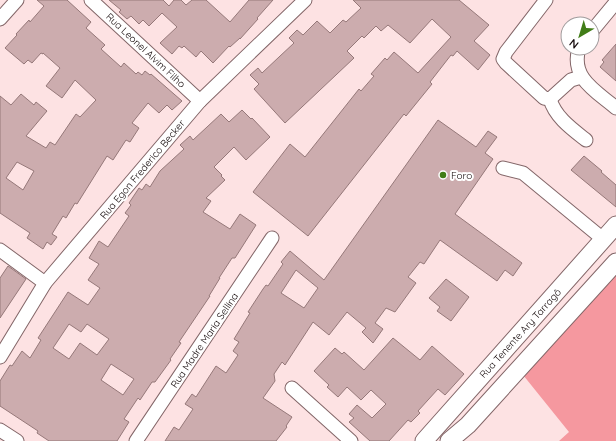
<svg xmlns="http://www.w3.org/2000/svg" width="616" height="441" font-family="Quicksand,sans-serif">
	<rect width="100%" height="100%" fill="#fde2e3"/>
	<polygon fill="#f5989f" points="616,255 616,441 559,441 569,432 515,365"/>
	<g fill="#ccacae" stroke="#957879" fill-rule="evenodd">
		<path d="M37,0H67L91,22L86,28L105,45L101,49L121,67L124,63L136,74L138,72L142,75L145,71L150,75L151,74L182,101L172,110L167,105L159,113L148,103L132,123L139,128L130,142L126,140L113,160L107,156L77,204L75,203L66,218L63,216L52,234L57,237L51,245L47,242L43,249L27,238L30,233L0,213V96L11,105L21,94L34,105L36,102L47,111L26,136L46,148L50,142L55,145L76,114L80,117L96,100L75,80L62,98L46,86L60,68L43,53V54L41,53L32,63L28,60L24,64L5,48L17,35L16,34L29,20L30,22L44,6ZM17,162L34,171L23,190L6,178Z"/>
		<polygon points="109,0 163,0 169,6 174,0 181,0 186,5 192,0 206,0 230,22 249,0 273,0 257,18 258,19 240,39 240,38 230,47 229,46 213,63 201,51 196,57 184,46 182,48 179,46 172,54 160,43 177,27 162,13 149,26 143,20 139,24 131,16 127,19 119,12 121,10"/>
		<polygon points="353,0 459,0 489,25 474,41 490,55 478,70 457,51 453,56 451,55 430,82 432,84 406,116 404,114 308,236 253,192 290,144 305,157 359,89 361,91 374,76 371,74 385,58 387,60 394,52 418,73 451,37 432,19 410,43 388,25 381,31 376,26 364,38 362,36 347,51 354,58 285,123 254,89 259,84 250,75 258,68 262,73 279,57 294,43 289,38 297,30 303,35 317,21 330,33 343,20 346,22 361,8"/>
		<polygon points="616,44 616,81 600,67 604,62 602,60"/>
		<path d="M242,110L251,119L252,118L270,137L246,160L234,147L214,167L222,175L221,176L225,180L206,198L211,201L203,212L230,229L240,214L256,225L235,258H232L219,278H220L209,296H210L179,342L181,343L170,359L171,360L155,382H152L140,400L138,398L124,419L129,422L117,441H49L37,433L38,431L0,406V381L10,365L12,366L22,351L30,358L41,340L38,338L68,292L88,305L100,288L88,280L99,264L89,258L99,241L108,247L129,216L125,213L131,205L129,203L139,188L142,190L146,184L150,187L160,171L184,149L180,145L190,136L193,140L221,114L229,122ZM69,324L81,332L87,324L109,339L97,355L80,343L69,359L53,348ZM111,364L134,379L123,395L101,380Z"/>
		<path d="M438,120L476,147L488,131L497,137L485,153L493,159L455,214L522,263L513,276L505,270L497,281L440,240L424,264L420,262L408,277L416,283L395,312L386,308L375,323L383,329L373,343L362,332L366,328L347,312L329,335L313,322L285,365L282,362L274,374L275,381L263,398L292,417L286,426L287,427L276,441H165L174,427L179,430L193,409L185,404L192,394L196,397L216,366L226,373L238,355L233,351L239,342L234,339L250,313L248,312L263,289L266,285L268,286L283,264L281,262L290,251L324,280ZM296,270L318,288L304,308L281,293Z"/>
		<polygon points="584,156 602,171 601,172 616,185 616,207 571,170"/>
		<polygon points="8,266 26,279 0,318 0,278"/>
		<polygon points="446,279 469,297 451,321 437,311 440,307 429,298"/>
		<polygon points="393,338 420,360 432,346 464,374 445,395 438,389 418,411 420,413 411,422 408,420 389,441 370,441 349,422 354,418 349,414 357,405 372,418 386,404 371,390 361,400 347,387 338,397 327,387 329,385 314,371 335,348 342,354 344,352 364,370"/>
	</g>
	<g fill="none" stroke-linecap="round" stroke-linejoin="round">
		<g stroke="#836668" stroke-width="15">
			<g id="minor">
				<polyline points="91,0 200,101"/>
				<polyline points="546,0 506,52 503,59 506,63 544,98 550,99 571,80 581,77"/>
				<polyline points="0,19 17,0"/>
				<polyline points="592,31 616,2"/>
				<path d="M579,48C570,78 596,91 616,108"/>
				<path d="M550,99C555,117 572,129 586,140"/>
				<polyline points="503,168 523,173 603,239"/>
				<polyline points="0,250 45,283"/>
				<polyline points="0,357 45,283 200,101 305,0"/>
				<polyline points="292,388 351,441"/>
				<polyline points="0,430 17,441"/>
				<polyline points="136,441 272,238"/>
			</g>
		</g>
		<g stroke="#836668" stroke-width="19">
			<g id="major">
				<polyline points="424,441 616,225"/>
				<polyline points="449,441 468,425 616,262"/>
			</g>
		</g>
		<use href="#minor" stroke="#fff" stroke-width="13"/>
		<use href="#major" stroke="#fff" stroke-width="17"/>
	</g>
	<circle fill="#417d17" stroke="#fff" stroke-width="1.5" cx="443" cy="175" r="4"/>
	<g text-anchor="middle" stroke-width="4" stroke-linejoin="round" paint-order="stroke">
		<g font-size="10" fill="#130809" stroke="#fff">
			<text transform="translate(146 50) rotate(43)" y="4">Rua Leonel Alvim Filho</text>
			<text transform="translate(142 169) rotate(-50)" y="4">Rua Egon Frederico Becker</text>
			<text transform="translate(520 333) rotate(-48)" y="4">Rua Tenente Ary Tarragô</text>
			<text transform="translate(204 340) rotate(-56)" y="4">Rua Madre Maria Sellina</text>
		</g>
		<g font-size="10" fill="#130809" stroke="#fff" text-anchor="start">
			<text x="451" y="179">Foro</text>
		</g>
	</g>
	<g transform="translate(580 36) rotate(218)"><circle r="19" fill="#ffffff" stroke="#a19c9d"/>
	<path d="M0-3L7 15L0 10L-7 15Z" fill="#417d17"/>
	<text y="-6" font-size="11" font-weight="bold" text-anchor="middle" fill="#130809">N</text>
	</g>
</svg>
